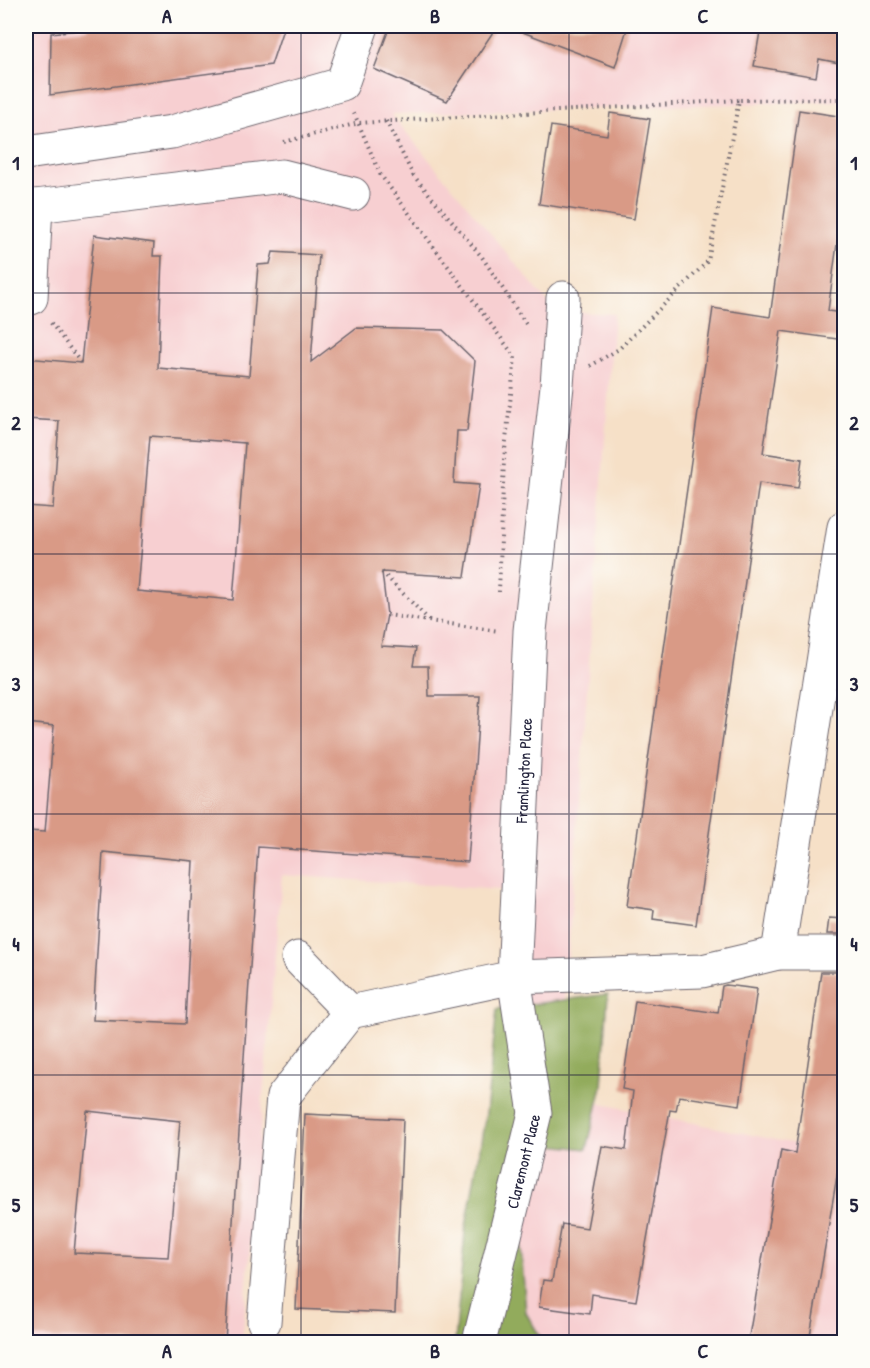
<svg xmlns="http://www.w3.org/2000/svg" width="870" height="1368" font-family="'Patrick Hand',sans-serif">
	<rect width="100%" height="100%" fill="#fdfcf7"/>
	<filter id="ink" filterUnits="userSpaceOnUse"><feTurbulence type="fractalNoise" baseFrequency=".0167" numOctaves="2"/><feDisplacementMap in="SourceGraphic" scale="12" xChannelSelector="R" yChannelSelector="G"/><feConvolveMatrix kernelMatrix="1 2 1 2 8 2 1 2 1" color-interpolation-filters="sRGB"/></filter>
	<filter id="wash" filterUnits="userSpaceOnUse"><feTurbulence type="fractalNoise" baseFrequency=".008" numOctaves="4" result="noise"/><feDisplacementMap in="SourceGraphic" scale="24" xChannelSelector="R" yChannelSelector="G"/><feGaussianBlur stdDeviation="1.35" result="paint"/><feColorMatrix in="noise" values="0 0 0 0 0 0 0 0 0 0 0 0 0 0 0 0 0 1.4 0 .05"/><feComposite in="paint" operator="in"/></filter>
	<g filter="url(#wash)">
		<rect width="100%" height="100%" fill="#f6e0c7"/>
		<polygon fill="#f7cfd1" points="26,26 844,26 844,101 391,114 555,311 614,314 558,1095 844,1154 844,1342 467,1342 511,1113 501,890 282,875 242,1342 26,1342"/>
		<polygon fill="#92ab5c" stroke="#5a664c" stroke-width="1.5" points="608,994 602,1086 587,1149 513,1141 526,1313 542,1340 557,1342 455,1342 465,1232 486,1113 497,1009"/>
		<g id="blocks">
			<g fill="#d99a86" fill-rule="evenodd">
				<polygon points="88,26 284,26 271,65 50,95 51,33 88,29"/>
				<polygon points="390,26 497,26 447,101 374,69"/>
				<polygon points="512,26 628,26 615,67 512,28"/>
				<polygon points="761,26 844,26 844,64 819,59 816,77 754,66"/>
				<polygon points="799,110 844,117 844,192 828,311 844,313 844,340 781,331 763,453 802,459 798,488 759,483 696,925 653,919 654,910 627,906 713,308 770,317"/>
				<polygon points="610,113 650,119 634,219 539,204 551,126 607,135"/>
				<path d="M94,235L154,243L153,256H162L158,368L249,376L258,265L270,264L273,252L319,255L311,362L356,328L443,330L475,361L467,431H457L454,483L479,485L465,577L382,572L387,615L381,646L416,648L413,666H428L429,696H480L468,862L258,847L225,1342H134L26,1337V831L45,832L54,726L26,723V506L53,508L59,421L26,419V358L81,363ZM150,436L245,443L233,600L137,591ZM103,852L193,861L185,1024L93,1020ZM87,1111L180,1121L168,1257L74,1253Z"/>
				<polygon points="829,918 844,919 844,934 827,934"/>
				<polygon points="821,972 844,972 844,1134 809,1342 748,1342 781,1150 795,1153"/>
				<polygon points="726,985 757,989 740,1105 679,1096 676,1111 670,1110 636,1301 592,1294 590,1314 539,1307 543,1280 552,1281 562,1224 587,1228 602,1146 626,1150 633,1091 622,1089 635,1001 718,1013 722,986"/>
				<polygon points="305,1114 403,1119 395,1313 296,1309"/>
			</g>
		</g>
	</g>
	<g filter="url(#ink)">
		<use href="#blocks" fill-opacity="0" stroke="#6c646c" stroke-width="1.5"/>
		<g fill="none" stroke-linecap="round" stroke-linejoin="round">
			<g stroke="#6c646c" stroke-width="35">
				<g id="minor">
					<polyline points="26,153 172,132 342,84 362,26"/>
					<polyline points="36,206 282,176 353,194"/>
					<polyline points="26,208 36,206 31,298"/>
					<polyline points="778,953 844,527"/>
					<polyline points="298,958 350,1012"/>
					<polyline points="264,1322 283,1097 350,1012 514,977 702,971 778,953 844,953"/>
					<path id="s1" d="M479,1342L535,1113L514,977L530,631L557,386L563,298"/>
				</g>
			</g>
			<g stroke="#6c646c" stroke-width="4" stroke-dasharray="1.5 4.5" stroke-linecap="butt">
				<polyline points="354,113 380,174 515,357 504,459 499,592"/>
				<polyline points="386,121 413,175 482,257 528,327"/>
				<polyline points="284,142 359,123 739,100"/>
				<polyline points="51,323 81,363"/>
				<polyline points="590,366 619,349 708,261 739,100 844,99"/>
				<polyline points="382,572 430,621"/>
				<polyline points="387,615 499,631"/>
			</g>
			<use href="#minor" stroke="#fff" stroke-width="33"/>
		</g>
	</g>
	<path fill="none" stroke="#22223b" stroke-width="1.5" stroke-opacity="0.55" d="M301,26V1342M569,26V1342M26,293H844M26,554H844M26,814H844M26,1075H844"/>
	<g text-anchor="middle" stroke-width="4.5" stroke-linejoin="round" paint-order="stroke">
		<g font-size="16" fill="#22223b" stroke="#fdfcf7">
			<text dy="6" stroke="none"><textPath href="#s1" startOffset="580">Framlington Place</textPath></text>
			<text dy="6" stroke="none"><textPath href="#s1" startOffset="186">Claremont Place</textPath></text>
		</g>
	</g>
	<rect width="870" height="1368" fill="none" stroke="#fdfcf7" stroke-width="66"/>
	<rect x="33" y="33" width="804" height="1302" fill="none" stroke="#22223b" stroke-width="2"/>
	<g font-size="20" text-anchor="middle" font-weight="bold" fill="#22223b">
		<text x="167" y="23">A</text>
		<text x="435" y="23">B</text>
		<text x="703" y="23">C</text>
		<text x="16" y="170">1</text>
		<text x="854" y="170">1</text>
		<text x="16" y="430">2</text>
		<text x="854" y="430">2</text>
		<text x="16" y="691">3</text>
		<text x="854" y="691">3</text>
		<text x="16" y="951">4</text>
		<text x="854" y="951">4</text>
		<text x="16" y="1212">5</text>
		<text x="854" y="1212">5</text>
		<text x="167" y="1358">A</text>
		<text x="435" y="1358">B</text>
		<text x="703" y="1358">C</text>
	</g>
</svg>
